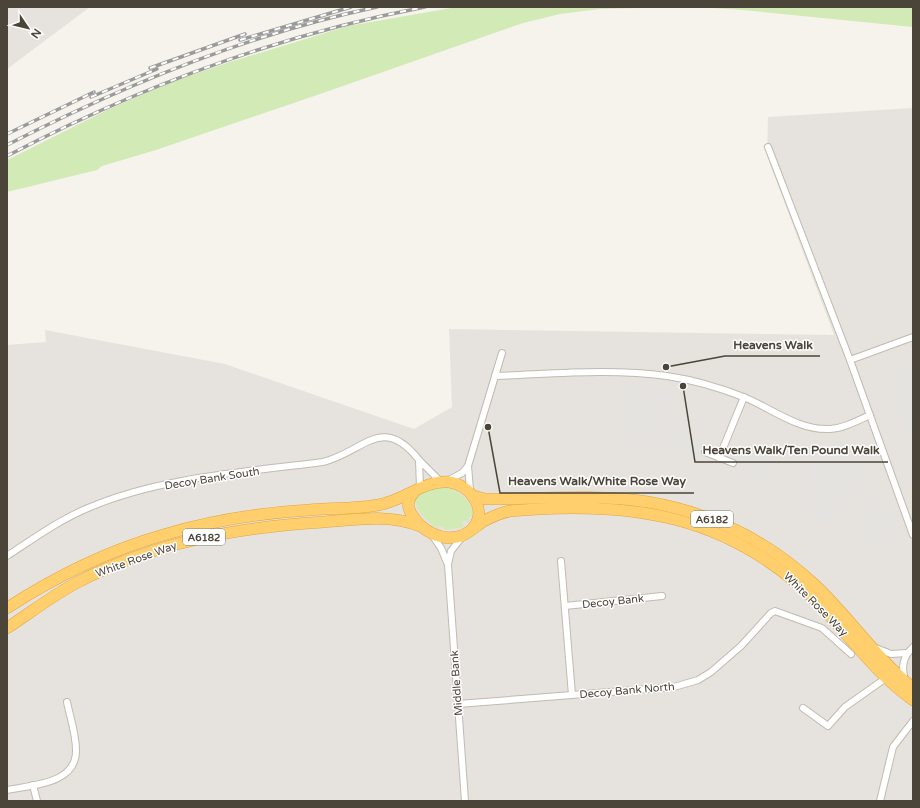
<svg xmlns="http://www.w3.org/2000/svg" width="920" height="808" font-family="'Varela Round',sans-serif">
	<rect width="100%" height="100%" fill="#f6f3ec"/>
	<g fill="#e6e2dd">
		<polygon points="7,7 90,7 7,69"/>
		<polygon points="913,108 913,801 7,801 7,345 46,342 45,330 225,364 414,429 452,407 449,329 834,335 767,156 768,117"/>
	</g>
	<g fill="#d2eab5">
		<polygon points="457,7 683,7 600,9 560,14 523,23 323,93 156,150 102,166 97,170 7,192 7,160 107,110 174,81 230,62 348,26"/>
		<polygon points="697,7 913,7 913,27 743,10"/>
		<path d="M441,487C456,489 474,499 472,517L470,516L468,523L465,520L462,522L464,527L445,530V528L438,526L437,528C428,523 406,503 420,493C425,489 435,488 441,487Z"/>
	</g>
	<g fill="#e5e3e0">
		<polygon points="910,367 913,369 912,449 885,376"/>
		<polygon points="626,382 670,391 669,393 672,395 664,448 627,443 623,440 624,431 619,429"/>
		<polygon points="677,417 689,422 687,436 708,445 702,460 667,447"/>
		<polygon points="835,439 873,467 861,486 896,512 898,522 878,549 852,529 870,503 858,493 850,490 845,498 849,501 830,525 795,499 808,480 805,476"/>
		<polygon points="735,444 776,460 764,486 728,472 736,457 730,454"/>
	</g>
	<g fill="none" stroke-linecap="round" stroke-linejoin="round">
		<g stroke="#c2bbae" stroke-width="8">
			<g id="street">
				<polyline points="768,147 850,360 913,535"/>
				<polyline points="850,360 913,337"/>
				<path d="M495,376C552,374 610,368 667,376C694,380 721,388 746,398C772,409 800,431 830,429C844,428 857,421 870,415"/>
				<polyline points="705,452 733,463"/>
				<polyline points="719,458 744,397"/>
				<polyline points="447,481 462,473 468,466"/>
				<polyline points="420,488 419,460 441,482"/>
				<polyline points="470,490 468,466 502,353"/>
				<polyline points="432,535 441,548 448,565 465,801"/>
				<path d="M7,556C33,539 59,520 88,508C160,477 246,472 323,462C364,452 382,413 419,460"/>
				<polyline points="561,561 572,695"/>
				<polyline points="448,564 451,551 462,537"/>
				<polyline points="565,606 662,596"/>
				<polyline points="876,648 891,654 907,653"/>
				<path d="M905,680C901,666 903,657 913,647"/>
				<polyline points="458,704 674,687 698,680 711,672 741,646 771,613 775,611 822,628 851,654"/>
				<polyline points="803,708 828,726 845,707 886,678"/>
				<polyline points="33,785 37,801"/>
				<path d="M7,790C32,785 77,784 76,750C76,734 70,717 67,702"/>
				<polyline points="880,801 893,747 913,721"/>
			</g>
		</g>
		<g stroke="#e0a43c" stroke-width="12">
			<g id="highway">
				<path d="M414,492C408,499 406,506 412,515C422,531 441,542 461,536C469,533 475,527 482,522C491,517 500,513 510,511C629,500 730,514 818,603C849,635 876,674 913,700"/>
				<path d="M474,496L485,499C538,499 595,494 648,502C712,513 768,541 815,585C849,617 876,658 913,688"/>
				<path d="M7,608C55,577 107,551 163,535C210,521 259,513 309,510C332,508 356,509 378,505C404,501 423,480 449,482C471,485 488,510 473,528"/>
				<path d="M7,628C30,613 53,595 78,582C155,542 239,527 324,522C357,519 390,514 420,526"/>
			</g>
		</g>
		<use href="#street" stroke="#fff" stroke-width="6"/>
		<use href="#highway" stroke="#ffcf6e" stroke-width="11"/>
		<g stroke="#9a9a9a" stroke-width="3.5">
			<g id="rail">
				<polyline points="240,40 351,7"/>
				<polyline points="150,68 245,34"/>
				<polyline points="91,97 157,69"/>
				<polyline points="7,134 94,92"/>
				<path d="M7,145C124,85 248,34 377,7"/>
				<path d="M7,156C139,87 278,35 425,7"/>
			</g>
		</g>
		<use href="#rail" stroke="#fff" stroke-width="2" stroke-dasharray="6" stroke-linecap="butt"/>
	</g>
	<g text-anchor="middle" stroke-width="3" stroke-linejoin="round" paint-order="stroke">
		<g fill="#fff" stroke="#817c74" stroke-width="1">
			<rect x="691" y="511" width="42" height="16" rx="3"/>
			<rect x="183" y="529" width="42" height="16" rx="3"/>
		</g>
		<g font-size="10" font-weight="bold" fill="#4b4439">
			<text x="712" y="523">A6182</text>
			<text x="204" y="541">A6182</text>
		</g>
		<g font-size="11" fill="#4b4439" stroke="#fff">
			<text transform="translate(212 478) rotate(-9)" y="4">Decoy Bank South</text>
			<text transform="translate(136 559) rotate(-20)" y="4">White Rose Way</text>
			<text transform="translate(613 601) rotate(-6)" y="4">Decoy Bank</text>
			<text transform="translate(816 604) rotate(45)" y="4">White Rose Way</text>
			<text transform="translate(456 683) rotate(-94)" y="4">Middle Bank</text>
			<text transform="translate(627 690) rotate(-5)" y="4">Decoy Bank North</text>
		</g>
	</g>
	<path fill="none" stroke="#4b4439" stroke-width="1.5" d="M666 367L725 356H820M683 386L695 462H888M488 427L500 493H694"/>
	<g fill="#4b4439" stroke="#fff" stroke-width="1.5">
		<circle cx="666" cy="367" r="4"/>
		<circle cx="683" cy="386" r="4"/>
		<circle cx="488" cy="427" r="4"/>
	</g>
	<g font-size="12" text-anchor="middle" font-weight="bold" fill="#4b4439" stroke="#fff" stroke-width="3" stroke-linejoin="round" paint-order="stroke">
		<text x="773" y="349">Heavens Walk</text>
		<text x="791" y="454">Heavens Walk/Ten Pound Walk</text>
		<text x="597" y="485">Heavens Walk/White Rose Way</text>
	</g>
	<rect width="920" height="808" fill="none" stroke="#4b4439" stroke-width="16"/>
	<g transform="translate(28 28) rotate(125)" stroke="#ffffff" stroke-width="3" paint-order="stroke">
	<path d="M0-3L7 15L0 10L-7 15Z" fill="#4b4439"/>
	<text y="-6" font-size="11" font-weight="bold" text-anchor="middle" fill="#4b4439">N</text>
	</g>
</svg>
